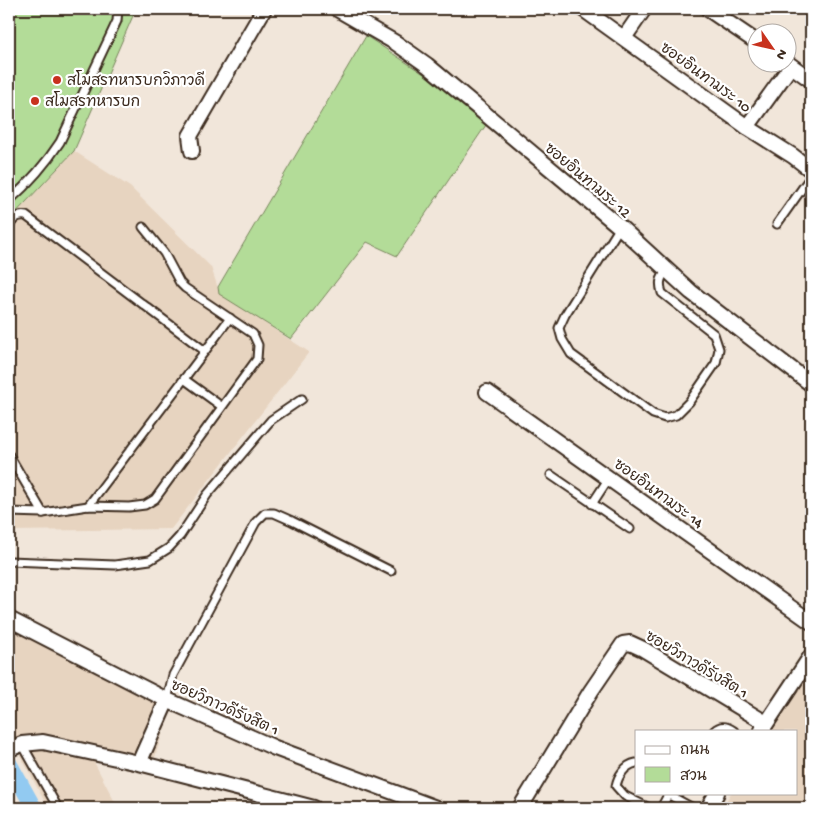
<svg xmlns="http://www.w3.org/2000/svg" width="820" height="817" font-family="'Gochi Hand','Playpen Sans Thai',sans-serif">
	<rect width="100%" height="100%" fill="#f1e6da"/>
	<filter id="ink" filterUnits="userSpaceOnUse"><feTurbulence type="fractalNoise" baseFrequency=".02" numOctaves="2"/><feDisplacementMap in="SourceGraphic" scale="10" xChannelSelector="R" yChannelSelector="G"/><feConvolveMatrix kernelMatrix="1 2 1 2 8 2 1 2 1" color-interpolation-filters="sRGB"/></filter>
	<g filter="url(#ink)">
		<g fill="#e7d4c0">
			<polygon points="74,151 130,187 211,267 220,294 309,352 171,529 9,531 9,220"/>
			<polygon points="9,614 174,697 155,757 92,758 118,808 48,808 9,734"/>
			<polygon points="811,670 811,808 722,808 731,793 796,793 796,731 772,731"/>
		</g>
		<g fill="#b3dc98" stroke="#77835b">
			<polygon points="9,9 136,9 74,151 9,220"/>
			<polygon points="366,36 436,82 486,125 397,256 367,242 291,339 219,294 218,287"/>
		</g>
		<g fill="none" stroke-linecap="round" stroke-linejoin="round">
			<polyline stroke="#92caf1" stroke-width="16" points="9,763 34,808"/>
			<g stroke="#3b2a1e" stroke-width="11">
				<g id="lane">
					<path d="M9,201C29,183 45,165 60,142L117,21L118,9"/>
					<polyline points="777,224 811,176"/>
					<path d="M9,226C13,220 17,214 26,216L205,351"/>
					<path d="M620,227L565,315L559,328L562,339L571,354L653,414L665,418L676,415L689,402L716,363L719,349L714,334L662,293C659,283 660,279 666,271"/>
					<polyline points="184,379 221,406"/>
					<polyline points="9,455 43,513"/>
					<polyline points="551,475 630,529"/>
					<polyline points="592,504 609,478"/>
					<polyline points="88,506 230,318"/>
					<polyline points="9,512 43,513 88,506 129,507 145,505 155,499 257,359 258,345 253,334 185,288 180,283 164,253 143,227"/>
					<polyline points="9,561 115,565 150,560 169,548 180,536 207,495 271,420 302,399"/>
					<polyline points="167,700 173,675 256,522 265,513 274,513 292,521 391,571"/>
					<path d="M714,731C721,724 727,726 734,731"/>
					<polyline points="22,744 58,808"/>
					<path d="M636,763C625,765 618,776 616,786L625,796L649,808"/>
					<polyline points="669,795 693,808"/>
					<polyline points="661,808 669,793"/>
				</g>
			</g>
			<g stroke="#3b2a1e" stroke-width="18">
				<g id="street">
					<polyline points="337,9 396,43 427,65 620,227 691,292 811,384"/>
					<polyline points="583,9 747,127 793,156 811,170"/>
					<polyline points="708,9 758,43"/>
					<polyline points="624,38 644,9"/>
					<polyline points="786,62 811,80"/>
					<polyline points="747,127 791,66"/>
					<polyline points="192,151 190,136 264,9"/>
					<polyline points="487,392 811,622"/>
					<polyline points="9,619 167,700 275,748 436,808"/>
					<polyline points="762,730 811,656"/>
					<polyline points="9,749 22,744 43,742 139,763 167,700"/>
					<polyline points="139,763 314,808"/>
					<polyline points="520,808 591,691 623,644 630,643 643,649 766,723"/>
					<polyline points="708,808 717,793"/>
				</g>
			</g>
			<use href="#lane" stroke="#fff" stroke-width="7"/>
			<use href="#street" stroke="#fff" stroke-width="14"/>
		</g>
	</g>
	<g fill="#c8321e" stroke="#fff" stroke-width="2">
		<circle cx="57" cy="80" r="5"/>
		<circle cx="35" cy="101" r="5"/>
	</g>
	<g text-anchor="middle" stroke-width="4.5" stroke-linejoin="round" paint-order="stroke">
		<g font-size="15" fill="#3b2a1e" stroke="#fff">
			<text transform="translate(706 77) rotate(36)" y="5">ซอยอินทามระ 10</text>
			<text transform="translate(588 180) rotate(40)" y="5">ซอยอินทามระ 12</text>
			<text transform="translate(659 493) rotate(36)" y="5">ซอยอินทามระ 14</text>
			<text transform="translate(697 664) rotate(31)" y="5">ซอยวิภาวดีรังสิต 1</text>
			<text transform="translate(225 707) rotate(24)" y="5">ซอยวิภาวดีรังสิต 1</text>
		</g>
		<g font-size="15" fill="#3b2a1e" stroke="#fff" text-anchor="start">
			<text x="67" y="85">สโมสรทหารบกวิภาวดี</text>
			<text x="45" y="106">สโมสรทหารบก</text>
		</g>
	</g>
	<rect width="820" height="817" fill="none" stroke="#fff" stroke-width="30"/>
	<rect x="15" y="15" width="790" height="787" fill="none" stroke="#3b2a1e" stroke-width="2" filter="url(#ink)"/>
	<rect x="635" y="730" width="162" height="65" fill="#ffffff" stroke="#b1aaa5"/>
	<rect x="645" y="746" width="25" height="8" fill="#ffffff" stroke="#b1aaa5"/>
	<text x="680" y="754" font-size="15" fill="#3b2a1e">ถนน</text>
	<rect x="645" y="767" width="25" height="15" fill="#b3dc98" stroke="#b1aaa5"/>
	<text x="680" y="780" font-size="15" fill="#3b2a1e">สวน</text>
	<g transform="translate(772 48) rotate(124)"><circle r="24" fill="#ffffff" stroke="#b1aaa5"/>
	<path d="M0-4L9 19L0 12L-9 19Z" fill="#c8321e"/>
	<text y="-8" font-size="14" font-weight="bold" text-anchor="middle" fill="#3b2a1e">N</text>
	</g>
</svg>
